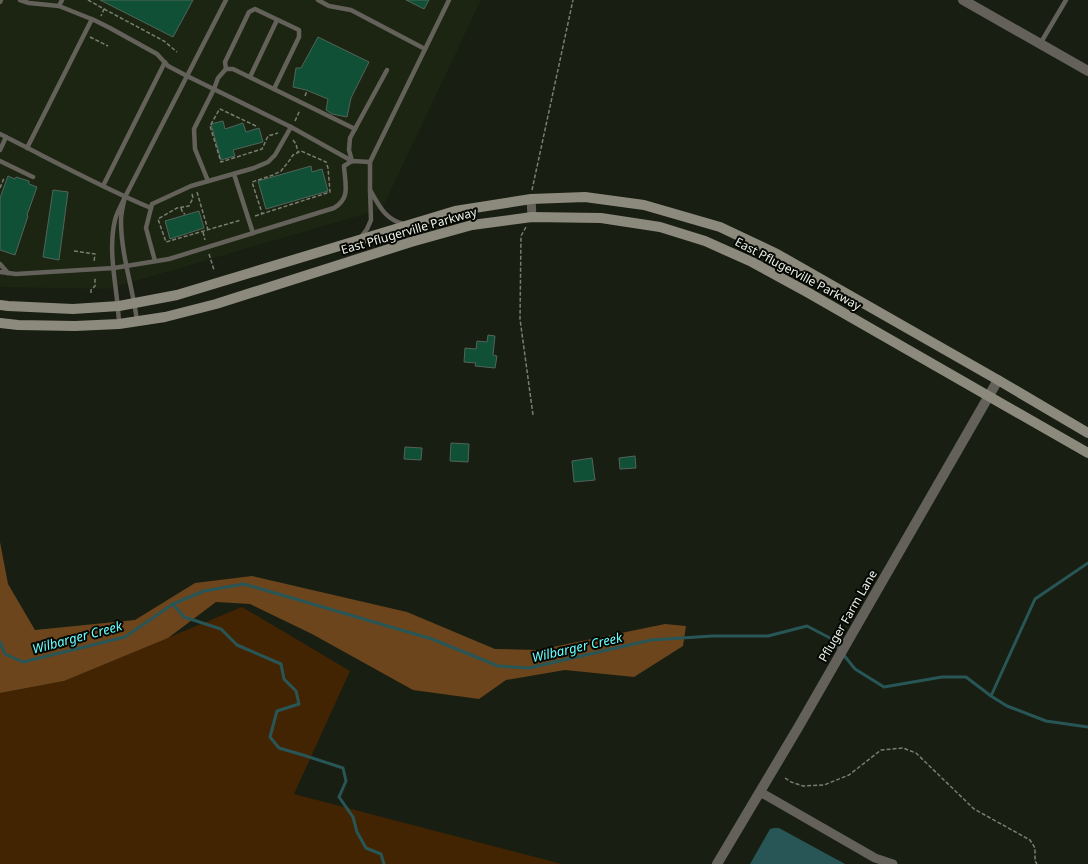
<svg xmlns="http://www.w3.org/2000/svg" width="1088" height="864" font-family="'Noto Sans',sans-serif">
	<rect width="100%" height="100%" fill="#181e11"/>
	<polygon fill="#1c2511" points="0,0 481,0 382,209 108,289 0,287"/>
	<polygon fill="#432402" points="242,607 350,671 294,794 562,864 0,864 0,693 64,681"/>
	<polygon fill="#6c451d" points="0,542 8,584 35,630 135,620 195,583 252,576 407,612 495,649 538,650 665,624 686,626 683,646 634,677 565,670 506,680 479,699 413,690 312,634 250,604 216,602 168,638 64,681 0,693"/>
	<polygon fill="#285657" points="774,828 779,828 845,864 750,864 770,829"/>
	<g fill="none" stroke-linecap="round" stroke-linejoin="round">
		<g stroke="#285657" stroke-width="3">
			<polyline points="173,604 184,617 221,629 237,645 281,664 284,679 296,691 299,704 277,711 270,737 279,748 303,755 343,768 346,781 339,797 353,817 357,832 366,848 381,854 384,864"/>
			<polyline points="0,642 5,654 23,662 125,637 173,604 204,591 244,584 432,639 498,666 529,668 651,640 712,636 768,636 807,626 830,638 855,669 884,687 942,677 966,677 991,696 1007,706 1046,721 1088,727"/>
			<polyline points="991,696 1035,599 1088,563"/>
		</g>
	</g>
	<g fill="#0f5037" stroke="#52645a">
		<polygon points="100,0 193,0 173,37"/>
		<polygon points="406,0 429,0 424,9"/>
		<polygon points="318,37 369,62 351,98 347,117 332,114 326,110 328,99 306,90 293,87 296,68 301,68"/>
		<polygon points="223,121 225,129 243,123 246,132 259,128 263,142 233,150 235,156 221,160 211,124"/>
		<polygon points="311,166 312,172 322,169 328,191 266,209 258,181"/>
		<polygon points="8,176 15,179 16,177 29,181 29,184 37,187 27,215 28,216 15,255 0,250 0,198"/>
		<polygon points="53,190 68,192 59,260 43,257"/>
		<polygon points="199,211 204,228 170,239 165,221"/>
		<polygon points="488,335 495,336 493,355 497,356 495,368 475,366 476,363 464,362 465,348 476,349 477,341 487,342"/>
		<polygon points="451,443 469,444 468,462 450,461"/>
		<polygon points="405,447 422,448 421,460 404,459"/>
		<polygon points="635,456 636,468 620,469 619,458"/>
		<polygon points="592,458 595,480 574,482 572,461"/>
	</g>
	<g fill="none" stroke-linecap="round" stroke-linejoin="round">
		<g stroke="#797e73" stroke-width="1.5" stroke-dasharray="4 2" stroke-linecap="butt">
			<polyline points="88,0 104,9 101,16"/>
			<polyline points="104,9 164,41 177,52"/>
			<polyline points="90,37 108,46"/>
			<polyline points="305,96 307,91"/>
			<polyline points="295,121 300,110"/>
			<polyline points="256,126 220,109 219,110 210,126 221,162 262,149 268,136 278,133"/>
			<polyline points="293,140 296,144 298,152"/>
			<polyline points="0,188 4,178"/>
			<polyline points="532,190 573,0"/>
			<polyline points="197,192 208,230"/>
			<polyline points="192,194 193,198 189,206 177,208 158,219 166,242 241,220"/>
			<polyline points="181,208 183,213 185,214"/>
			<polyline points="255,216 330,192 328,168 326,162 301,151 293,155 289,161 281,171 273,175 252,182 262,213"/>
			<polyline points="526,227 521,236 520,319 533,415"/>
			<polyline points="203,232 205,240"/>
			<polyline points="74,251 95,254 94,262"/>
			<polyline points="209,254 214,270"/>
			<polyline points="91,293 91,290 95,286 95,278"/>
			<polyline points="785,778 791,782 803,786 824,785 849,775 881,750 903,748 916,753 974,809 1030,840 1035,848 1035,861 1037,864"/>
		</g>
		<g stroke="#63615a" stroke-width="4.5">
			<polyline points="20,0 29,3 59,6 62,0"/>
			<polyline points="318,0 329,6 351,10 425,49"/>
			<polyline points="0,2 1,0"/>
			<polyline points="59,6 94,20 110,28 157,54 168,66 187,76 291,127"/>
			<polyline points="1040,44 1066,0"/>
			<polyline points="226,69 225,62 249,12 255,9 299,30 299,37 274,89"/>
			<polyline points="250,77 277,20"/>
			<path d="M0,134C50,159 99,186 151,208"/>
			<polyline points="27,148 92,19"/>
			<polyline points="0,150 6,137"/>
			<polyline points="0,161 33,177"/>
			<polyline points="352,161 349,150 350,138 387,70"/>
			<polyline points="234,174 253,233"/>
			<polyline points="208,181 195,149 194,129 214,89 218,78 226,69 233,69 355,129"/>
			<polyline points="103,186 165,62"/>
			<polyline points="370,190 370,162 449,0"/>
			<polyline points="125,197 226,0"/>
			<path d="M361,237L367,229L371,220L370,190C379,205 385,220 404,224"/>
			<polyline points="155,261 146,228 152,204 191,186 254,168 268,162 275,155 291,127 352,161"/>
			<polyline points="0,264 8,273"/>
			<path d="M0,272L16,274L114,268L169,259L334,208C351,198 345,184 344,166L352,161L370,162"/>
			<path d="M119,324C118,289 107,254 115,220C117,212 122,204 125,197C123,205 121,213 121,221C121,255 133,288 137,321"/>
		</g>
		<g stroke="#63615a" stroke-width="9">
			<polyline points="531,199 532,217"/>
			<polyline points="760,792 875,858 893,864"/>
		</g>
		<g stroke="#63615a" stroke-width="10">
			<polyline points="963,0 1088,71"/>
			<polyline points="717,864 799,726 998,380"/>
		</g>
		<g stroke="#8c897d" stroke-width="10">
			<polyline points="0,305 8,306 73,309 119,306 177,295 455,211 531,199 585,197 644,205 720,227 777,254 998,380 1088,433"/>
			<polyline points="0,323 18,325 75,326 119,324 165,317 216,304 411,242 472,225 532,217 601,218 660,227 705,241 752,262 807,292 1088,453"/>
		</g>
	</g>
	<g text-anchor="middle" stroke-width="4" stroke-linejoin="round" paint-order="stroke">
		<g font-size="12" fill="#ecf1e7" stroke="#050703">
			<text transform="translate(409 231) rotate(-16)" y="4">East Pflugerville Parkway</text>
			<text transform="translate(798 274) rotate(28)" y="4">East Pflugerville Parkway</text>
			<text transform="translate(848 616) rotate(-60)" y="4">Pfluger Farm Lane</text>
		</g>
		<g font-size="13" font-style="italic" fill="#69feff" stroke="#050703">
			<text transform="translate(77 637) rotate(-15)" y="5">Wilbarger Creek</text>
			<text transform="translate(577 647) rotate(-13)" y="5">Wilbarger Creek</text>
		</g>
	</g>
</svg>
